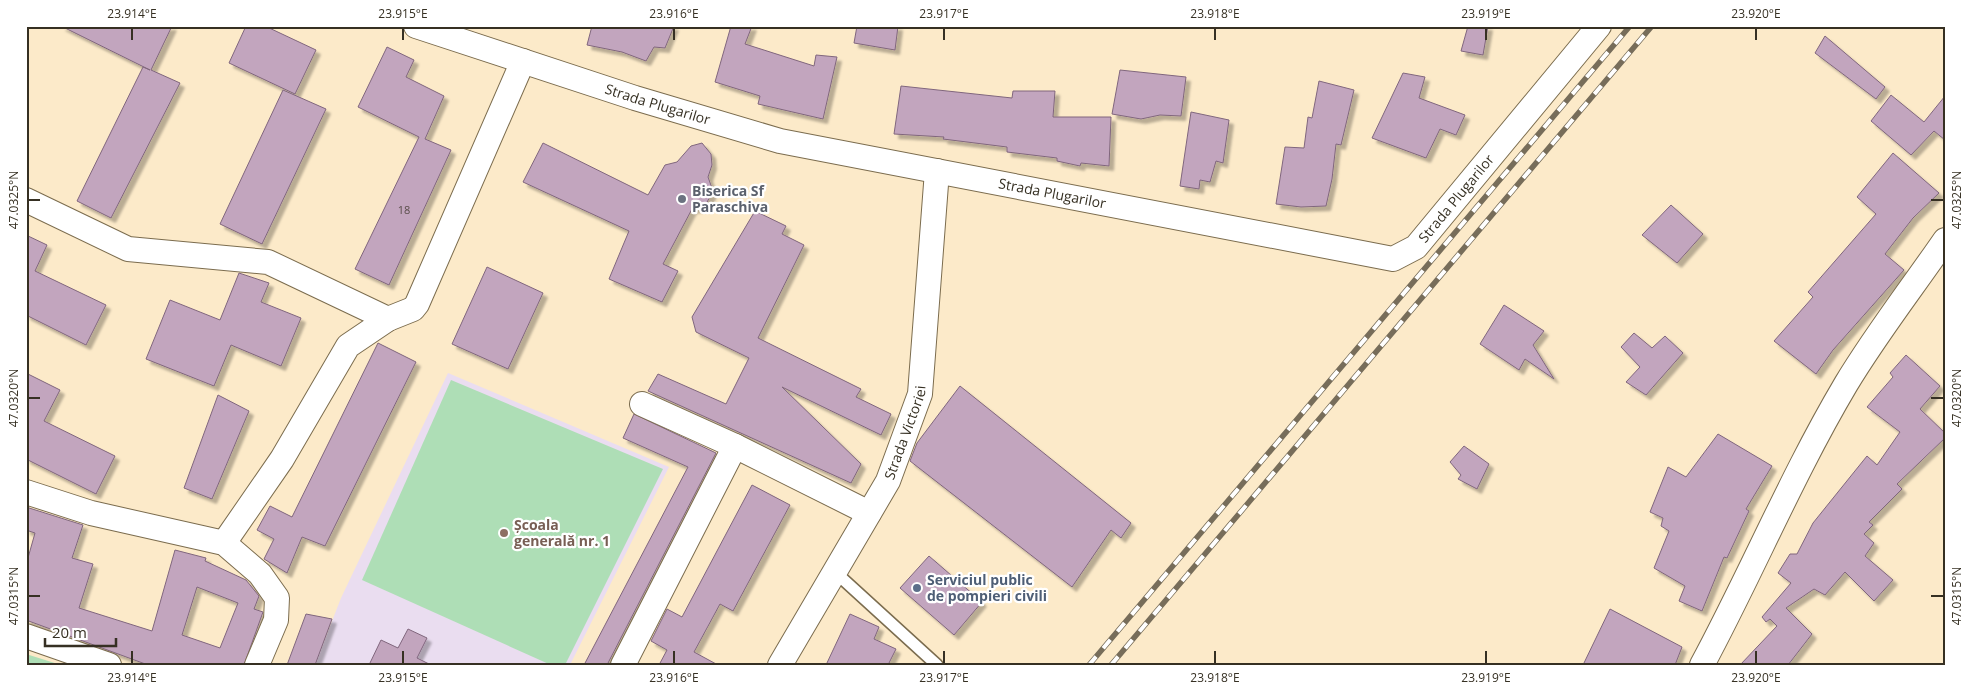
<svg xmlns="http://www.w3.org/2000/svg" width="1971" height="691" font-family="'Open Sans',sans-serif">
	<defs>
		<filter id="shadow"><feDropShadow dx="4.5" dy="4.5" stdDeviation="1" flood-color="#0004"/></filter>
	</defs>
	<rect width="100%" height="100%" fill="#fceac9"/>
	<polygon fill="#eaddf0" points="448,373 669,467 570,665 315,665 341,598"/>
	<g fill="#aedeb6">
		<polygon points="451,380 663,469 565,665 551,665 362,580"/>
		<polygon points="26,654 61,665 26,665"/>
	</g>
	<g fill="#c2a5be" stroke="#80667d" fill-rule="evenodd" filter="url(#shadow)">
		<polygon points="61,26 172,26 151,70 180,83 111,218 77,201 143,67 150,70"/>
		<polygon points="246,26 265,26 316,50 295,94 229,63"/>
		<polygon points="592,26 674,26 665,48 654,47 646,61 622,52 587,45"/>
		<polygon points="731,26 752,26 745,44 814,66 816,55 837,57 823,119 758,104 760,96 715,82"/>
		<polygon points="857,26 898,26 895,50 854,43"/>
		<polygon points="1468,26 1488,26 1483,55 1461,51"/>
		<polygon points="1825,36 1885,87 1876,99 1815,53"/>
		<polygon points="387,47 414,60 406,77 444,96 425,139 451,150 389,285 355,269 419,137 358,107"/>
		<polygon points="1120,70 1186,77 1181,116 1160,115 1141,119 1112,114"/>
		<polygon points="1403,73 1425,77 1419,98 1465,115 1456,135 1440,129 1426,158 1372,138"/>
		<polygon points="1319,81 1354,90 1341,145 1336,144 1332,179 1326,206 1301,207 1276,204 1285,147 1304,148 1308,117 1312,118"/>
		<polygon points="901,86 1012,98 1013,91 1055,91 1053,117 1111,117 1109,166 1081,163 1080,166 1057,161 1057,158 1007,152 1007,147 943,139 944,137 894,134"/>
		<polygon points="283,90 326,109 262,244 220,224"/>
		<polygon points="1891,95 1924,122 1945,96 1945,140 1934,131 1911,155 1871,121"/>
		<polygon points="1191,112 1229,120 1223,163 1216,161 1210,182 1200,180 1199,189 1180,186"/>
		<polygon points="543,143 648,195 665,165 677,162 691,146 702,143 711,154 712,165 708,177 713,191 705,206 692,209 663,264 678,271 662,302 609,279 629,231 523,182"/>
		<polygon points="1893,153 1939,193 1913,218 1885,254 1904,270 1833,350 1816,374 1774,341 1813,297 1808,292 1876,214 1857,197"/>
		<polygon points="1671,205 1703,234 1677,263 1642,235"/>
		<polygon points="755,211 786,226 782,234 804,245 758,338 861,389 856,397 891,414 881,435 782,387 861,464 851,483 648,391 658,374 726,404 749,358 696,332 692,317"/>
		<polygon points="26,235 47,245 35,271 106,305 86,345 26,315"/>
		<polygon points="487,267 543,293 508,369 452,344"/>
		<polygon points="239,273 269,283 261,302 301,318 281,366 231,345 214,386 146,359 170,300 220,320"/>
		<polygon points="1504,305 1544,331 1533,345 1554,379 1525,359 1519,370 1480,344"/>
		<polygon points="1634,333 1652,348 1665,336 1683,353 1646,395 1626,382 1640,367 1621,347"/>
		<polygon points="378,343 416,362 325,546 302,537 287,573 264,559 274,539 257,530 270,506 292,517"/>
		<polygon points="1906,355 1940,386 1920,409 1945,433 1945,438 1897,484 1902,489 1869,522 1873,525 1864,534 1874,543 1865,556 1893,580 1874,601 1845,572 1825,595 1814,589 1786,608 1812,634 1788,665 1740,665 1777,626 1770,619 1766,622 1762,617 1791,583 1778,573 1790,554 1797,554 1813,523 1867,456 1877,465 1900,432 1867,407 1893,377 1890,373"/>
		<polygon points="26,373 60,390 44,421 115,456 96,494 26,459"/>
		<polygon points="960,386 1131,523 1121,538 1111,530 1072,587 910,461 917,443"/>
		<polygon points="218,395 249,411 212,499 184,488"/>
		<polygon points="634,414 716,453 607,665 584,665 688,467 623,438"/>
		<polygon points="1718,434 1772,466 1746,509 1749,511 1727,558 1724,557 1702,611 1679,601 1685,586 1654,568 1669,531 1661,526 1663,518 1650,512 1668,467 1686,477"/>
		<polygon points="1464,446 1489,464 1477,489 1458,479 1461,475 1450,462"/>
		<polygon points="752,485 790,505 733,611 720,604 694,652 718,665 659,665 667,650 651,641 667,609 682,617"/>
		<path d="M26,507L83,525L72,558L93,564L79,608L152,631L175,550L206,558L205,561L246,580L259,596L254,609L263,612L244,665H148L26,620V565L35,533L26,530ZM197,587L238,603L220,648L182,635Z"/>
		<polygon points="929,556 982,602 954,635 900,588"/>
		<polygon points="1610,609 1682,647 1675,665 1583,665"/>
		<polygon points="306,614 332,619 315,665 287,665"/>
		<polygon points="850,614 879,627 874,639 896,649 888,665 826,665"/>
		<polygon points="408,629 427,638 417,658 431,665 369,665 381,640 398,648"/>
	</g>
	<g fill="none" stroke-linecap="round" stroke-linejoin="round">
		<g stroke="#7b6c4e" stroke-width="14">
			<polyline id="lane" points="835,572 937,665"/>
		</g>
		<g stroke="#7b6c4e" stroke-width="26">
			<g id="street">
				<path id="s1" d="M416,26L635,98L780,141L1393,259L1416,247L1599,26"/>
				<polyline points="26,200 128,249 268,262 388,319"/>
				<polyline points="642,404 735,446 869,513"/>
				<polyline points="26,492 91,513 224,543 260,574 277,598 276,620 257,665"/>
				<polyline points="224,543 282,459 348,346 388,319 413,309 417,304 523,61"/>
				<polyline points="26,636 109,665"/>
				<polyline points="623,665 735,446"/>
				<path id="s2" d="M780,665L888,481L920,394L937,171"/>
				<path d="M1702,665C1752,572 1792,475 1846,384C1876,334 1912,288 1945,240"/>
			</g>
		</g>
		<use href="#lane" stroke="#fff" stroke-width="11"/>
		<use href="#street" stroke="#fff" stroke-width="24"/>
		<g stroke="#776d5a" stroke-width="5.5">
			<g id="rail">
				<polyline points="1089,665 1630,26"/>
				<polyline points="1111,665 1652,26"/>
			</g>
		</g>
		<use href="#rail" stroke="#fff" stroke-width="4" stroke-dasharray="11" stroke-linecap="butt"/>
	</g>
	<path fill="none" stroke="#363023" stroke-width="2" d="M132,28V40M403,28V40M674,28V40M944,28V40M1215,28V40M1486,28V40M1756,28V40M28,200H40M1931,200H1944M28,398H40M1931,398H1944M28,596H40M1931,596H1944M132,651V664M403,651V664M674,651V664M944,651V664M1215,651V664M1486,651V664M1756,651V664"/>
	<circle fill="#6b7280" stroke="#fff" stroke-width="2" cx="682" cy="199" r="5"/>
	<circle fill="#8d6e63" stroke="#fff" stroke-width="2" cx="504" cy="533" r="5"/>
	<circle fill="#5c6f8a" stroke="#fff" stroke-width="2" cx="917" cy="588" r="5"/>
	<g text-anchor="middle" stroke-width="4.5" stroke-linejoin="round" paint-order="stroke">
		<g font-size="11" fill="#594d4a">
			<text x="404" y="214">18</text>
		</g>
		<g font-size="14" fill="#363023" stroke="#fff">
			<text dy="5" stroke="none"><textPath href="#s1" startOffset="254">Strada Plugarilor</textPath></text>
			<text dy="5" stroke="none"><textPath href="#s1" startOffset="659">Strada Plugarilor</textPath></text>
			<text dy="5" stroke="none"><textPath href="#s1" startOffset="1095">Strada Plugarilor</textPath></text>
			<text dy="5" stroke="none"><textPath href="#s2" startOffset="265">Strada Victoriei</textPath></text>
		</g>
		<g font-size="14" font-weight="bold" fill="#5b616d" stroke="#fff" text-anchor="start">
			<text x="692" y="196">Biserica Sf<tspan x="692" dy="16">Paraschiva</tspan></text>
		</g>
		<g font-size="14" font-weight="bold" fill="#785e54" stroke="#fff" text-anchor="start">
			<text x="514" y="530">Școala<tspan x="514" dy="16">generală nr. 1</tspan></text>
		</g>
		<g font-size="14" font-weight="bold" fill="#4e5e75" stroke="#fff" text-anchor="start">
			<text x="927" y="585">Serviciul public<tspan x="927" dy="16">de pompieri civili</tspan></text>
		</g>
	</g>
	<rect width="1971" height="691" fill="none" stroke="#ffffff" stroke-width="55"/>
	<path d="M45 638v8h71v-8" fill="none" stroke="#363023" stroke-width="2.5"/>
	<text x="52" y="638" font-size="15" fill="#363023" stroke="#ffffff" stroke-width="4" paint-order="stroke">20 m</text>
	<rect x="28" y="28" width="1916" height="636" fill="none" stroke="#363023" stroke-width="2"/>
	<g font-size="12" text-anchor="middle" fill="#363023">
		<text x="132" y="18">23.914°E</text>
		<text x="403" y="18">23.915°E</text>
		<text x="674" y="18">23.916°E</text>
		<text x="944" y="18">23.917°E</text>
		<text x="1215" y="18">23.918°E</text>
		<text x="1486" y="18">23.919°E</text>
		<text x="1756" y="18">23.920°E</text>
		<text transform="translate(14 200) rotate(-90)" y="4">47.0325°N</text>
		<text transform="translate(1957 200) rotate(-90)" y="4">47.0325°N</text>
		<text transform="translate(14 398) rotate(-90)" y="4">47.0320°N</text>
		<text transform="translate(1957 398) rotate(-90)" y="4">47.0320°N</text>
		<text transform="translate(14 596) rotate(-90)" y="4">47.0315°N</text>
		<text transform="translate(1957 596) rotate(-90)" y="4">47.0315°N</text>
		<text x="132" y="682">23.914°E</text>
		<text x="403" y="682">23.915°E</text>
		<text x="674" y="682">23.916°E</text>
		<text x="944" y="682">23.917°E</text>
		<text x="1215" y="682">23.918°E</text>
		<text x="1486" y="682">23.919°E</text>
		<text x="1756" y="682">23.920°E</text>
	</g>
</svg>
